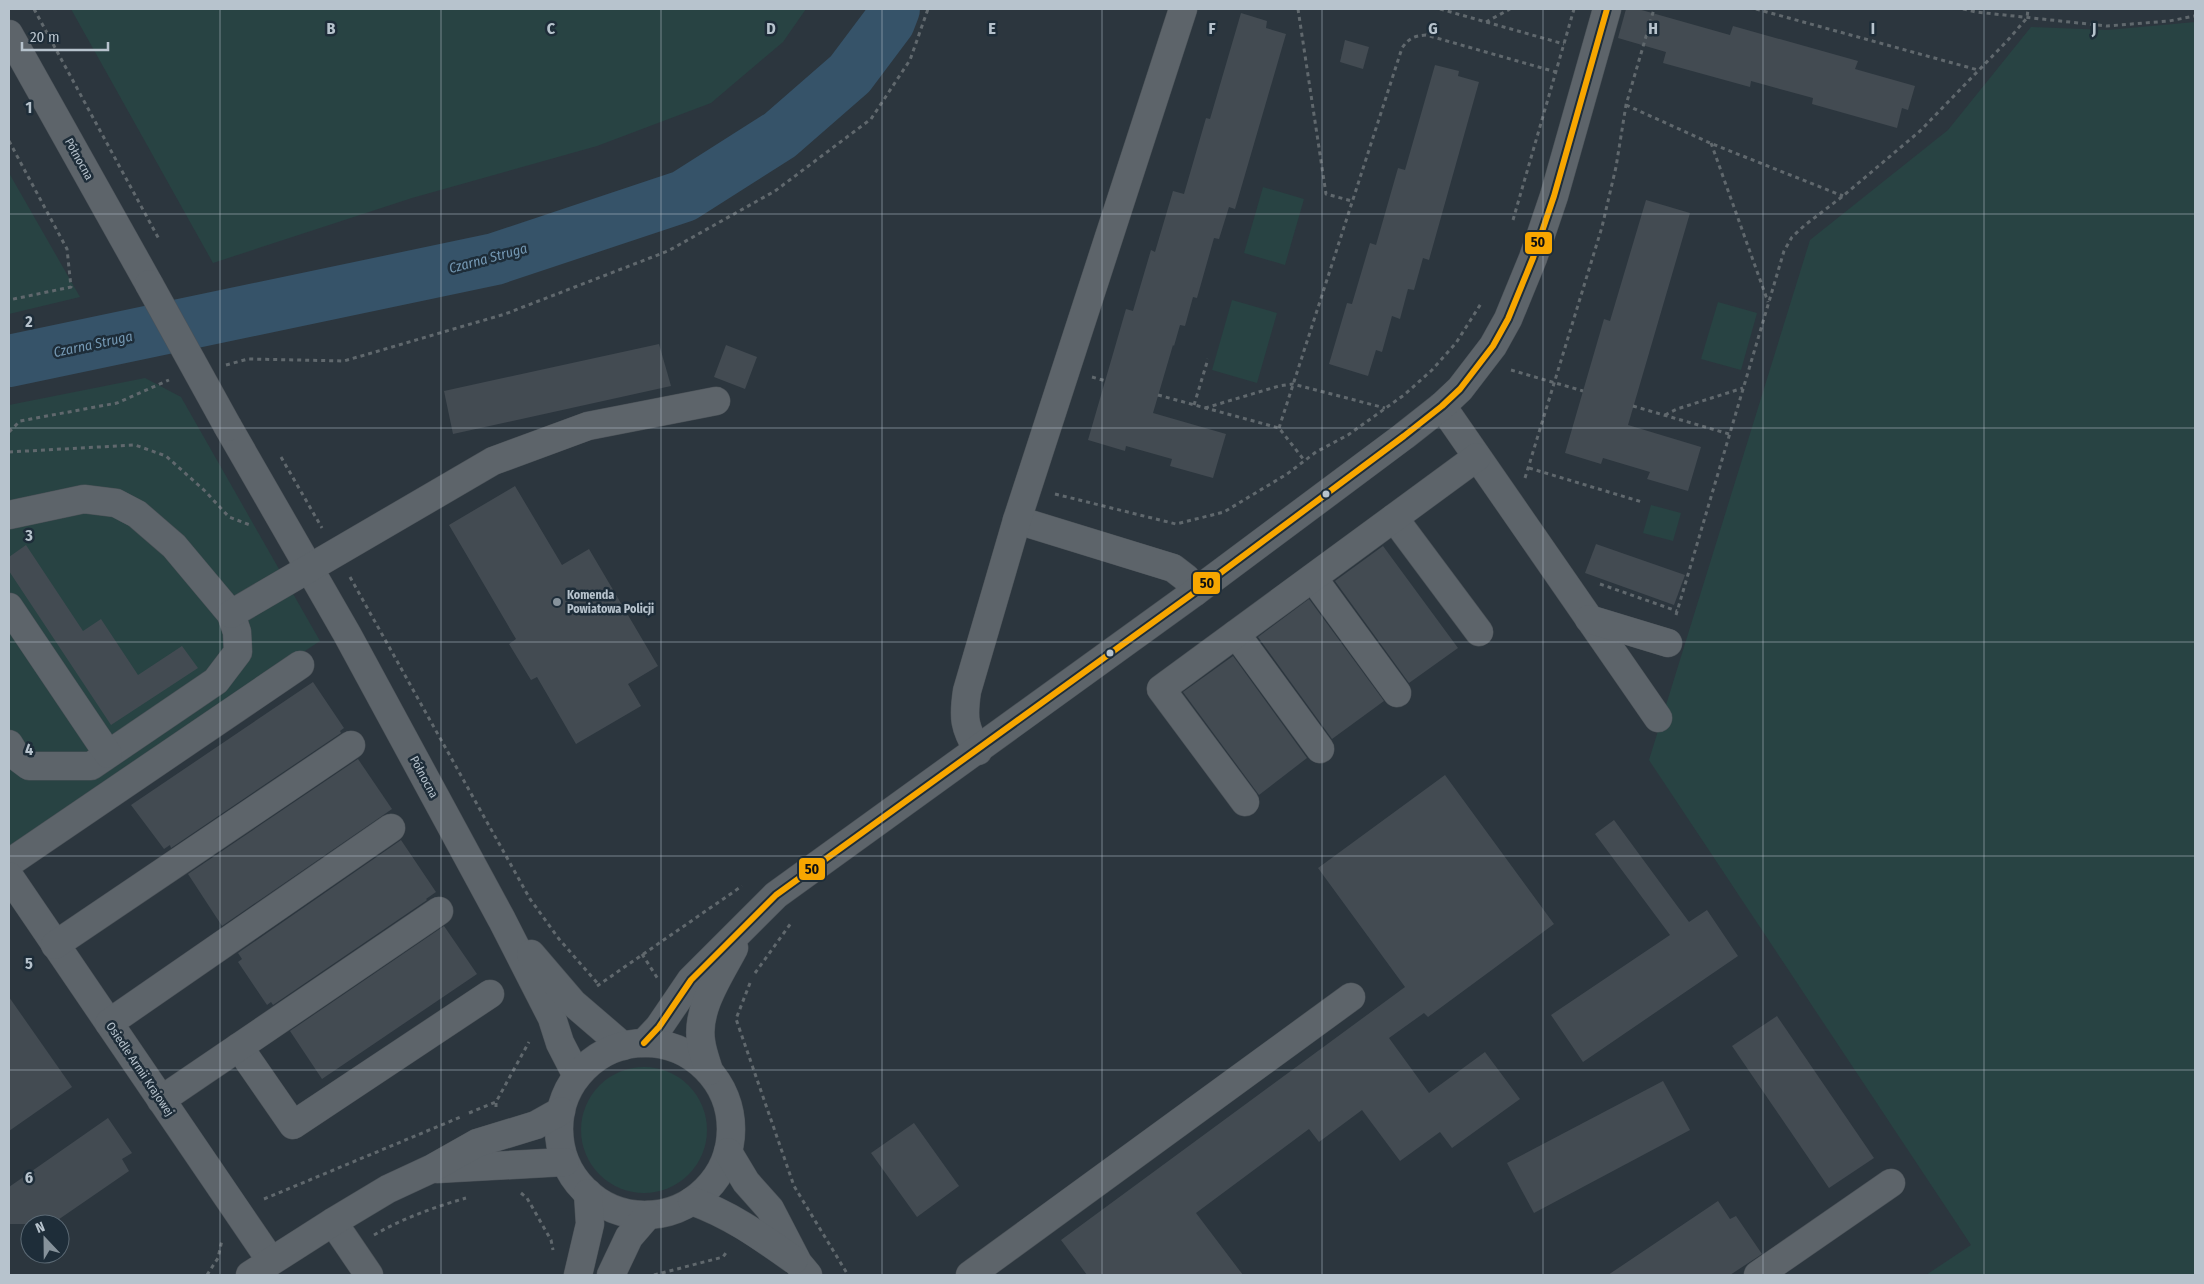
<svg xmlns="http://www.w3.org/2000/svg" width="2204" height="1284" font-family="'Fira Sans Condensed',sans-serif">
	<rect width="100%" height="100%" fill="#2c363e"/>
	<g fill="#284343">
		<polygon points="71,9 806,9 783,42 711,103 597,146 412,198 213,263"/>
		<polygon points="2195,22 2195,1275 1926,1275 1971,1245 1649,760 1810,240 1948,130 2031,27 2108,30"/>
		<polygon points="9,173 80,297 9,314"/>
		<polygon points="1263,187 1304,199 1285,265 1244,253"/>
		<polygon points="1232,300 1277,313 1257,383 1212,370"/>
		<polygon points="1718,302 1757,313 1741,370 1701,359"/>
		<polygon points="145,378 181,397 320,641 9,846 9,405"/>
		<polygon points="1651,505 1681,513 1673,541 1643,533"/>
		<circle cx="644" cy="1130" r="63"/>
	</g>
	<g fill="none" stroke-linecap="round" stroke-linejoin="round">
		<polyline stroke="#365369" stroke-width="52" points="9,361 495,259 684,196 780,135 850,74 889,22 894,9"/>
	</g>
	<g fill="#434b52">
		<polygon points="1626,9 1638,9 1730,35 1733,26 1858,61 1855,69 1915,86 1908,110 1902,108 1897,128 1812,104 1813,98 1751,81 1750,87 1663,63 1666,52 1618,38"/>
		<polygon points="1241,13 1267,21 1266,28 1286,34 1235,209 1229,207 1219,239 1214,238 1197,298 1193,297 1185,326 1180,325 1174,346 1173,345 1153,413 1226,434 1213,478 1170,466 1172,459 1126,446 1125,451 1088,440 1126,309 1133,311 1151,250 1155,252 1173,191 1184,194 1206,118 1210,119"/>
		<polygon points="1345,40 1369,47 1363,69 1340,62"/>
		<polygon points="1435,65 1459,71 1458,76 1479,82 1429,260 1423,258 1414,290 1408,289 1400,319 1392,316 1382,352 1376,350 1368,376 1329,364 1347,303 1352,304 1370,243 1376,245 1398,168 1405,170"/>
		<polygon points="1646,200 1690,213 1628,425 1701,447 1688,491 1647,479 1650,472 1603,458 1601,464 1565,453 1604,319 1610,321"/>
		<polygon points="659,344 671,386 453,434 444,391"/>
		<polygon points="726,345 757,357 745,389 714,377"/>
		<polygon points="515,486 562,565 589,549 658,666 628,684 641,706 576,744 537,677 531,680 509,644 516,639 449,525"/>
		<polygon points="1596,544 1685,575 1674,605 1585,573"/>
		<polygon points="26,545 83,631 101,619 138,675 182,646 198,668 111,725 9,571 9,557"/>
		<polygon points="1383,546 1458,648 1409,683 1335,581"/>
		<polygon points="1309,599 1384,701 1332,739 1258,637"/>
		<polygon points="1233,656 1307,758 1259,795 1183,692"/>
		<polygon points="313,682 344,728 340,731 341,733 171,848 170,845 164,849 131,805"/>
		<polygon points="358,759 392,809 222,926 188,874"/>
		<polygon points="1445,775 1554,924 1428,1017 1424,1013 1389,1038 1429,1093 1485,1052 1520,1099 1452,1148 1440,1132 1400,1161 1362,1110 1319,1142 1309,1129 1196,1213 1243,1275 1087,1275 1061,1240 1405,987 1318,868"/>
		<polygon points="1614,820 1689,922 1707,910 1738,956 1583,1062 1551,1015 1670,935 1595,834"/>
		<polygon points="401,840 436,892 426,899 427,900 273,1005 271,1002 267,1005 238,962 242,959 238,953"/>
		<polygon points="444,926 477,974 322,1079 290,1031"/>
		<polygon points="9,997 72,1087 9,1131"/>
		<polygon points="1777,1016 1874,1158 1829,1188 1732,1046"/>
		<polygon points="1663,1081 1690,1130 1534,1213 1507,1163"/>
		<polygon points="108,1118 132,1153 122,1159 129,1171 52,1224 9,1224 9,1187"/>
		<polygon points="914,1123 959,1186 917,1217 871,1153"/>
		<polygon points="1718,1201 1730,1219 1736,1216 1762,1254 1730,1275 1608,1275"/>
	</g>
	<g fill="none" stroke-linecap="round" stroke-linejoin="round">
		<g stroke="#4b5258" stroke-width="29">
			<g id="minor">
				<polyline points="9,34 149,284"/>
				<polyline points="1442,406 1658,718"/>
				<polyline points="228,427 347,634 502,920 552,1018 560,1043 577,1076"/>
				<polyline points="9,515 84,499 116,503 137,514 174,546 231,614 237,632 238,652 216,681 91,766 29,766 17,757 9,744"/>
				<polyline points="1394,518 1479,632"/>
				<polyline points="1017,520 1173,568 1186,578 1195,592"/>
				<polyline points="1313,578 1397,693"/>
				<polyline points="9,607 108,754"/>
				<polyline points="231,614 493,461 588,426 716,401"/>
				<polyline points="1589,619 1668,643"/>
				<polyline points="1236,634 1320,749"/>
				<path d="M978,751C964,727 963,718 967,691L1017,520L1183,9"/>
				<polyline points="1245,802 1161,689 1477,457"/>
				<polyline points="9,863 300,665"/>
				<polyline points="9,876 271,1261"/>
				<polyline points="55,945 351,745"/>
				<polyline points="531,954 573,1003 623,1046"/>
				<polyline points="109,1023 391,828"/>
				<polyline points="644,1043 659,1027 691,980 776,895 1195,592 1404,436 1442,406 1460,389 1493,346 1508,319 1533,258 1554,196 1607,9"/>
				<circle cx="645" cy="1129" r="86"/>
				<polyline points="239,1047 293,1125 490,994"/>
				<path d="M709,1071C706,1061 702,1051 701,1041C696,1009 720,975 734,948"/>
				<polyline points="161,1100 439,911"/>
				<polyline points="728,1152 746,1182 770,1209 798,1263 808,1275"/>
				<polyline points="437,1169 565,1162"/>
				<path d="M692,1201C731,1215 760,1236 794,1260"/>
				<polyline points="333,1222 369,1275"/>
				<polyline points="250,1275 333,1222 388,1189 431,1169 477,1143 536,1125 561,1111"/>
				<polyline points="578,1275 590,1224 588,1193"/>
				<polyline points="611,1275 629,1237 648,1215"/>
				<polyline points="970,1275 1351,997"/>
				<polyline points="1758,1275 1891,1183"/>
			</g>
		</g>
		<g stroke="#60686d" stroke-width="3" stroke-dasharray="4 4" stroke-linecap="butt">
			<polyline points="34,9 160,241"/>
			<polyline points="1298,9 1326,194 1352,201"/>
			<polyline points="1440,9 1564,44"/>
			<polyline points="1756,9 1978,70"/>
			<polyline points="1963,9 1976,12 2107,26 2169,21 2195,16"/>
			<polyline points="1486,22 1510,9"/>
			<polyline points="1626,105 1710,143 1843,196"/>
			<polyline points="9,141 67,249 71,287 9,300"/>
			<polyline points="1711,143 1768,302"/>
			<polyline points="1513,220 1574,9"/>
			<polyline points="226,365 248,359 344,361 505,314 668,251 775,191 871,119 910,60 928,9"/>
			<polyline points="1511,370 1583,391"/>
			<polyline points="1092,377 1106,381"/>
			<polyline points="1158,395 1279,428 1304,460"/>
			<polyline points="1194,405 1208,359"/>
			<polyline points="1633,406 1729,434"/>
			<polyline points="1205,408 1279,386 1293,384 1385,408"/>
			<polyline points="1665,415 1677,409 1743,388"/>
			<path d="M1279,428L1402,48C1409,38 1414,36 1426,35L1556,72"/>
			<polyline points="9,432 20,421 117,403 169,380"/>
			<polyline points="9,452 135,445 166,456 205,491 229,517 250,525"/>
			<polyline points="281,457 322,528"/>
			<polyline points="1529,468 1642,502"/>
			<polyline points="1525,478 1602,227 1616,167 1626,105 1654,9"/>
			<polyline points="1055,494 1176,524 1224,512 1287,474 1316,452 1348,435 1404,395 1432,370 1456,343 1482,302"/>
			<polyline points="350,577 530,899 559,939 599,985"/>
			<polyline points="1600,584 1677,611"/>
			<polyline points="1676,615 1784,251 1792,237 1805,225 1843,196 1920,131 2007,41 2027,18 2028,9"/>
			<polyline points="642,954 658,979"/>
			<polyline points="755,973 791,923"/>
			<polyline points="750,983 736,1019 794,1186 848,1275"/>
			<polyline points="597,986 742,886"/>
			<polyline points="496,1107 496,1102 529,1042"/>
			<polyline points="469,1113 496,1102"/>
			<polyline points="521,1193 527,1198 551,1240 553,1250"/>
			<polyline points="264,1199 463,1116"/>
			<path d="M374,1235C403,1218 435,1207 466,1198"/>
			<polyline points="207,1275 218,1258 222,1240"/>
			<polyline points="654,1275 723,1257 728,1250"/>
		</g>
		<use href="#minor" stroke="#5d646a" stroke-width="28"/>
		<g stroke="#4b5258" stroke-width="29" stroke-linecap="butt">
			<polyline id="minor-bridge" points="149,284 228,427"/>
		</g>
		<use href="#minor-bridge" stroke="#5d646a" stroke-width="28"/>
		<g stroke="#1e2d39" stroke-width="10">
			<polyline id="bus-1" points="644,1043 659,1027 691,980 776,895 1195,592 1404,436 1442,406 1460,389 1493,346 1508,319 1533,258 1554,196 1607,9"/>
		</g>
		<use href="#bus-1" stroke="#f7a600" stroke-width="6"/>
	</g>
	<path fill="none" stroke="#b7c3cd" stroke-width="1" stroke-opacity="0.55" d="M220,9V1275M441,9V1275M661,9V1275M882,9V1275M1102,9V1275M1322,9V1275M1543,9V1275M1763,9V1275M1984,9V1275M9,214H2195M9,428H2195M9,642H2195M9,856H2195M9,1070H2195"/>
	<g fill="#b7c3cd" stroke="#1e2d39" stroke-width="2">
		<circle cx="1326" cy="494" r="4.5"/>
		<circle cx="1110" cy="653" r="4.5"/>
	</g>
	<circle fill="#86929b" stroke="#1e2d39" stroke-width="2" cx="557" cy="602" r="5"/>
	<g text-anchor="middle" stroke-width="5" stroke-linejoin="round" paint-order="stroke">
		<g font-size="12" fill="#b7c3cd" stroke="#1e2d39">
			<text transform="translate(79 159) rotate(61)" y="4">Północna</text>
			<text transform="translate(424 777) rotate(62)" y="4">Północna</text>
			<text transform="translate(140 1069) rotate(56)" y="4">Osiedle Armii Krajowej</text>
		</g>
		<g font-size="12" font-weight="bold" fill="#b7c3cd" stroke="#1e2d39" text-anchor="start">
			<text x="567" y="599">Komenda<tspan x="567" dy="14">Powiatowa Policji</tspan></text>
		</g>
		<g font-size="14" font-style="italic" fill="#7498b3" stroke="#1e2d39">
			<text transform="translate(488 258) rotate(-15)" y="5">Czarna Struga</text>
			<text transform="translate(93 344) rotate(-12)" y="5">Czarna Struga</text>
		</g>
	</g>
	<g font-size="16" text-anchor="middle" font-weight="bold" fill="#b7c3cd" stroke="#1e2d39" stroke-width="5" stroke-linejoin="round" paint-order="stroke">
		<text x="331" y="34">B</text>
		<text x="551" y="34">C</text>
		<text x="771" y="34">D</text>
		<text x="992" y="34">E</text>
		<text x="1212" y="34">F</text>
		<text x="1433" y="34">G</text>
		<text x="1653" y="34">H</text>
		<text x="1873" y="34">I</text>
		<text x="2094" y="34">J</text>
		<text x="29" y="113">1</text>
		<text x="29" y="327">2</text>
		<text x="29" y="541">3</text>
		<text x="29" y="755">4</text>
		<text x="29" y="969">5</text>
		<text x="29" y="1183">6</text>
	</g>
	<g stroke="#1e2d39" stroke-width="2">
		<rect x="1524" y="231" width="29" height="24" rx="5" fill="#f7a600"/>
		<rect x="1192" y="571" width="29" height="24" rx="5" fill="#f7a600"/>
		<rect x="798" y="857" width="28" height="24" rx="5" fill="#f7a600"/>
	</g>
	<g font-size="14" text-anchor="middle" font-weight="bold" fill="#111">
		<text x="1538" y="247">50</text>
		<text x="1207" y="588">50</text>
		<text x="812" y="874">50</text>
	</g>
	<rect width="2204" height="1284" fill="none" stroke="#b7c3cd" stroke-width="20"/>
	<g transform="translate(45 1239) rotate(338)"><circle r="24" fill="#1e2d39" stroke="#5b6974"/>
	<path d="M0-4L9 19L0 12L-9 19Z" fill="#86929b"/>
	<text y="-8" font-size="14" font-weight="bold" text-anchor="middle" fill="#b7c3cd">N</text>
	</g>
	<path d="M22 42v8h86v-8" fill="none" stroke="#b7c3cd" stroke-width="2.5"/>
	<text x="30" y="42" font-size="15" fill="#b7c3cd" stroke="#1e2d39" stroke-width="4" paint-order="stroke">20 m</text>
</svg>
